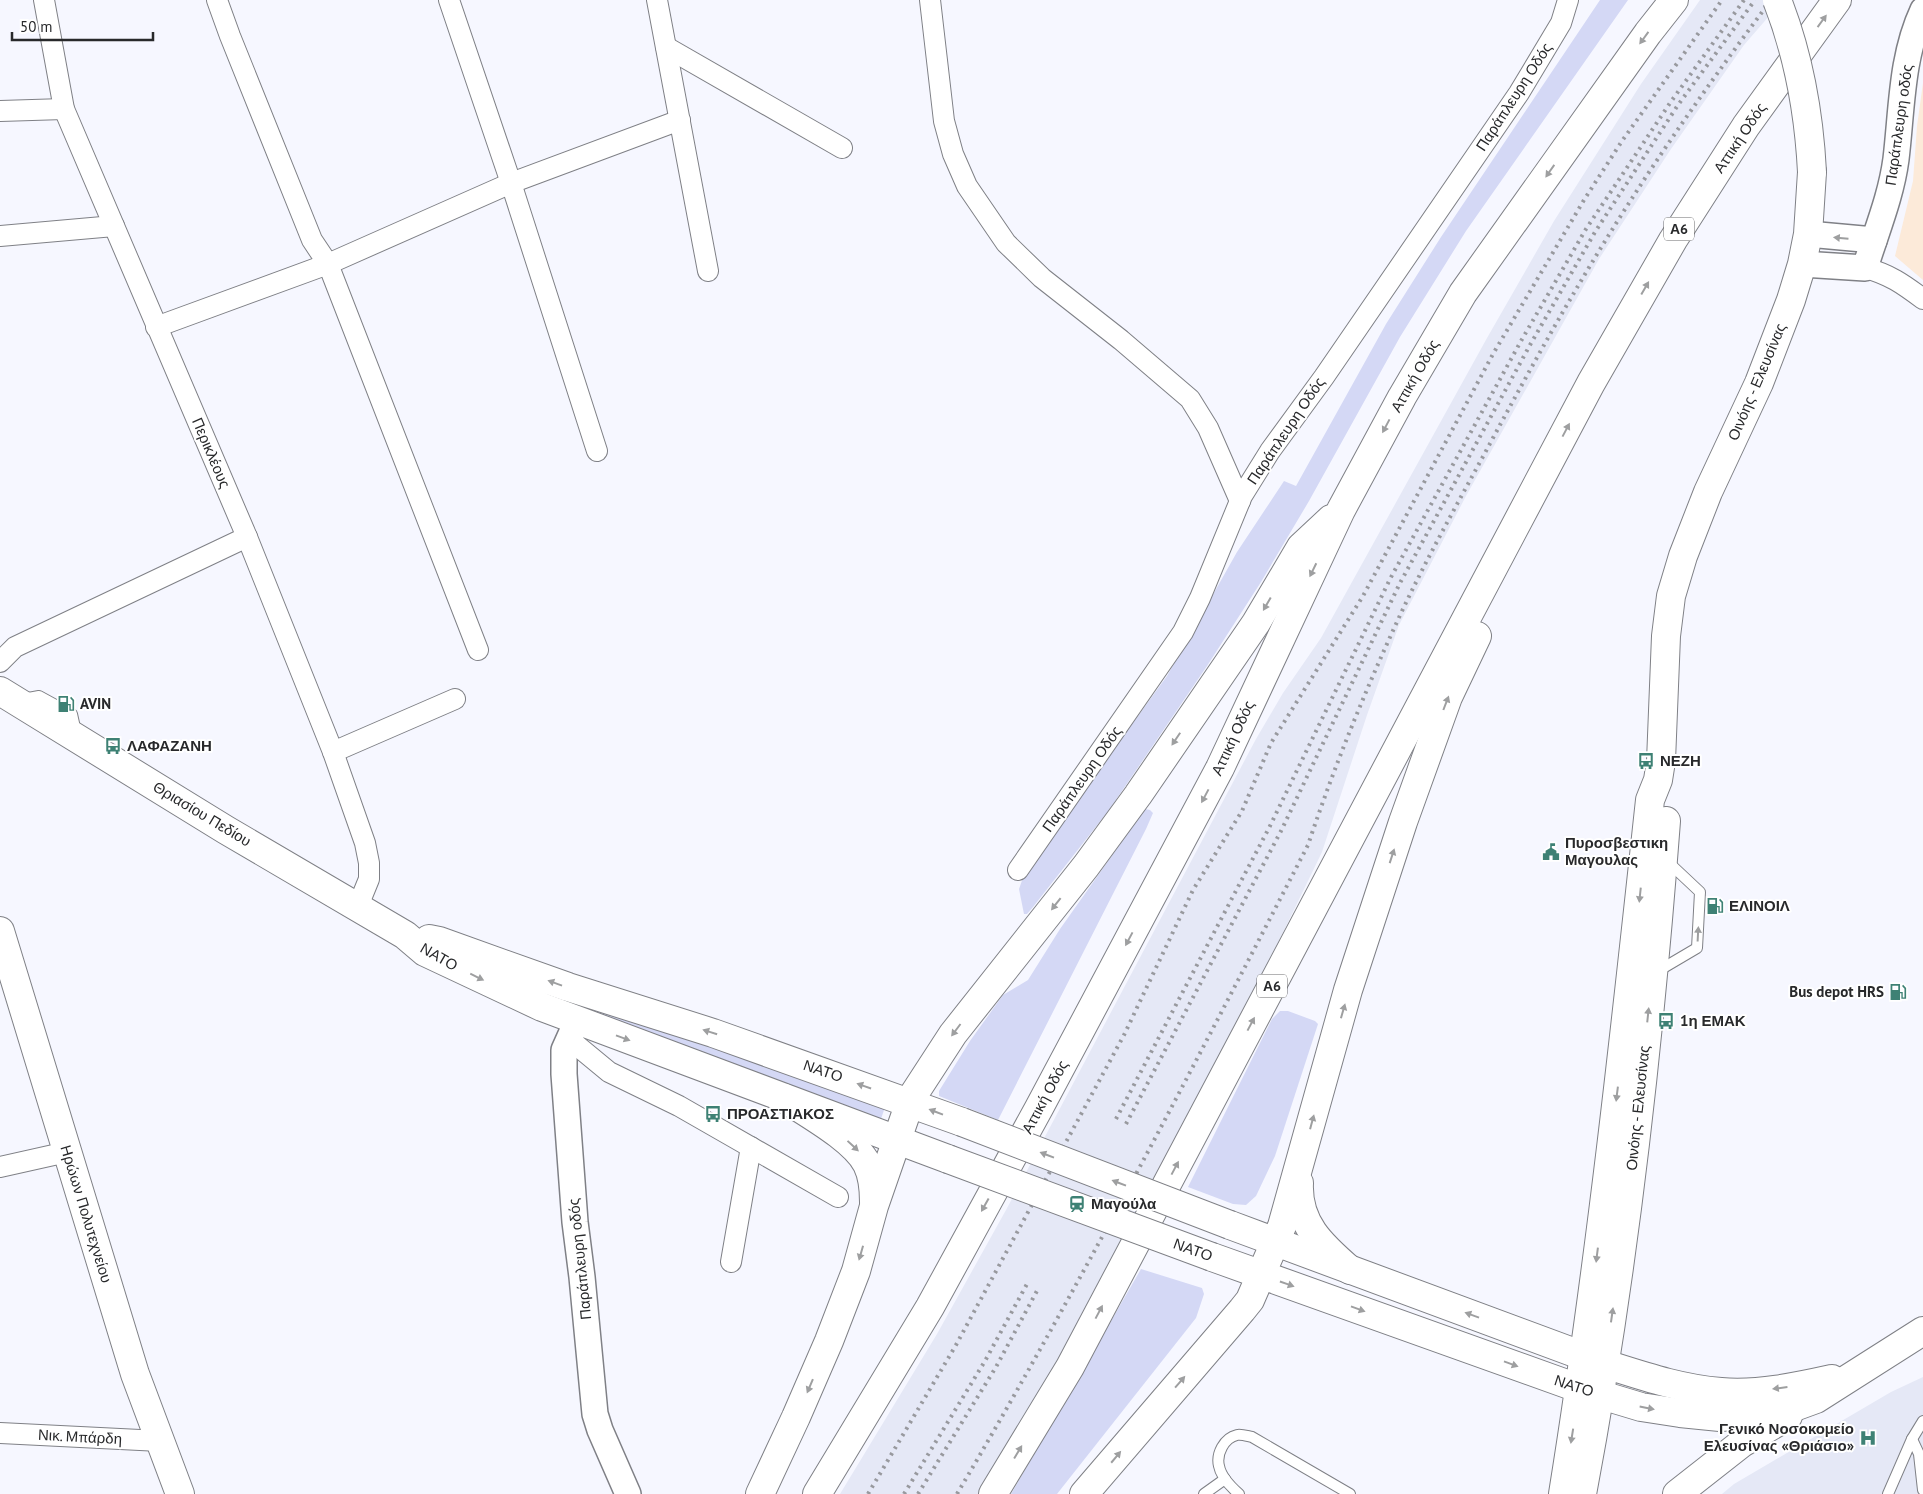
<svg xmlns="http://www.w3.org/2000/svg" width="1923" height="1494" font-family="'PT Sans',sans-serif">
	<rect width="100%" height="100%" fill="#f6f7ff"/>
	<polygon fill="#fcead9" points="1923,83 1923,280 1895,256 1913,181 1917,126"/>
	<g fill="#e5e8f6">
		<polygon points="1700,0 1783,0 1744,45 1671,149 1599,259 1466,496 1399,625 1367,715 1322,852 1212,1079 1042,1393 980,1494 840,1494 937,1334 1006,1210 1256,739 1283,693 1321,638 1487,338 1554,221 1641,84"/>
		<polygon points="1923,1377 1923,1494 1722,1494 1734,1484 1891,1392"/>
	</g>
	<g fill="#d4d8f5">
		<polygon points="1600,0 1628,0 1466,231 1400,337 1309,501 1261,582 1207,666 1109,810 1033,907 1027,914 1024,914 1019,889 1025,872 1167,676 1237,552 1284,481 1296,486 1386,324 1441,237"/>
		<polygon points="1145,809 1150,810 1153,813 1146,829 998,1120 939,1096 939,1091 970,1041 1003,995 1028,980 1060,929"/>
		<polygon points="570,996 885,1107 881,1119 565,1006"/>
		<polygon points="1280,1011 1288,1011 1315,1021 1318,1024 1275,1156 1256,1196 1246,1205 1233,1204 1188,1187 1272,1019"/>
		<polygon points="1141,1269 1202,1288 1204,1294 1196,1318 1057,1494 1011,1494"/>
	</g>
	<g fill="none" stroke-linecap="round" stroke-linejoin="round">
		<g stroke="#7f8086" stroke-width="12">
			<g id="service">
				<polyline points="23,699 39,696 72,714 76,732"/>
				<polyline points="1658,971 1697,948 1700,892 1667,861"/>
				<polyline points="1912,1439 1919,1454 1923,1490"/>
				<polyline points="1204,1494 1225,1479"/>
				<path d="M1239,1494C1231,1487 1221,1477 1219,1466C1216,1454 1224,1438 1237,1435C1241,1434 1247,1436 1252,1437L1350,1494"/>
				<polyline points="1888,1494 1912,1439 1923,1421"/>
			</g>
		</g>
		<g stroke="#7f8086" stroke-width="22">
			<g id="minor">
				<polyline points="44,0 64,109 247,537 333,752 365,843 369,863 369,879 358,906"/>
				<polyline points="217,0 230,36 312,240 328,264 478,650"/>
				<polyline points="449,0 511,183 597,451"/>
				<polyline points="657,0 708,271"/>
				<polyline points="930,0 944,121 953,154 967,186 1006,243 1042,278 1121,340 1190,399 1208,428 1240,501"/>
				<polyline points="666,47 842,148"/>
				<polyline points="0,111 64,109"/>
				<polyline points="0,236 114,226"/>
				<path d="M1865,268C1889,274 1903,284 1923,299"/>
				<polyline points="156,327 328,264 511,183 680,120"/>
				<polyline points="0,662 15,647 247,537"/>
				<polyline points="333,752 455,699"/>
				<polyline points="1018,870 1183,632 1200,598 1242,496 1270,451 1324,377 1519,93 1561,23 1568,0"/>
				<polyline points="569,1039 609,1072 679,1106 838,1197"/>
				<polyline points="0,1167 67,1152"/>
				<polyline points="731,1262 751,1147"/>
				<polyline points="0,1433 160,1441"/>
			</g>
		</g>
		<g stroke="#7f8086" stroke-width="28">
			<g id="tertiary">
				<polyline points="1808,234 1874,240"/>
				<path d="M1802,264L1865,268C1876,232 1891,197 1896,159C1902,109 1901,57 1923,10"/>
				<polyline points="577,1021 564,1050 564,1074 575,1222 582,1277 595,1414 600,1430 628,1494"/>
			</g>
		</g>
		<g stroke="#7f8086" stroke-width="30">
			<g id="secondary">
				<polyline points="0,691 226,830 405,935 425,952 542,1007 948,1159"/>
				<polyline points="0,931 135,1374 180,1494"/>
				<polyline points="429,939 439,941 568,987 713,1033 962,1122"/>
				<path d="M1230,1225L1605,1364C1643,1376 1681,1389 1721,1392C1758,1395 1796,1387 1832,1379"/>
				<polyline points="1212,1257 1578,1388 1641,1407 1680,1413 1720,1417 1775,1414 1816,1399 1923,1331"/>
				<path d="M1563,1494C1600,1264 1625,1032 1650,800L1658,780L1661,761L1666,636L1671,596L1683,556L1708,492L1759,383L1791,300L1802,264L1808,234L1812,172"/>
				<path d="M1582,1494C1624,1272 1649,1046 1666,821"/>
				<polyline points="1677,1494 1742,1443 1788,1416"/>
			</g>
		</g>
		<g stroke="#7f8086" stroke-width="30">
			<g id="motorway">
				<path d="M784,1098C808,1114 854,1139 867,1164C873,1176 874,1189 874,1202"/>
				<path d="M1299,1183C1297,1223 1321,1245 1350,1270"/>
				<polyline points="760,1494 796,1417 829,1341 856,1271 874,1206 910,1102 914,1094 953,1034 1086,866 1138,795 1256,623 1301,547 1331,519"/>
				<polyline points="817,1494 930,1307 1039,1108 1220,768 1341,510 1402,397 1463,293 1648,33 1674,0"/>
				<polyline points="993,1494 1070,1367 1591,383 1673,240 1746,126 1837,0"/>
				<polyline points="1084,1494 1242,1310 1250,1300 1282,1226 1348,990 1403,822 1448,697 1477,636"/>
			</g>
		</g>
		<use href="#service" stroke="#fff" stroke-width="10"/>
		<use href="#minor" stroke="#fff" stroke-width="20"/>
		<use href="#tertiary" stroke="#fff" stroke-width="25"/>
		<use href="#secondary" stroke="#fff" stroke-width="28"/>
		<use href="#motorway" stroke="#fff" stroke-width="28"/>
		<g stroke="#98999e" stroke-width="4" stroke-dasharray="2.5 5" stroke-linecap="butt">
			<polyline points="1116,1119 1270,826 1390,579 1521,341 1586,229 1670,103 1744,0"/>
			<polyline points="1126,1124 1281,831 1400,583 1530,345 1595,232 1678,105 1755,0"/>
			<polyline points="868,1494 956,1345 1124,1035 1193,890 1242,811 1271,743 1363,596 1493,354 1584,200 1622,141 1722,0"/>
			<polyline points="904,1494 985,1361 1027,1284"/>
			<polyline points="918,1494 996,1367 1038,1289"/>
			<path d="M957,1494C1082,1282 1195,1064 1308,845C1333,770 1363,696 1396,624C1423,565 1455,508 1486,451C1531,367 1577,284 1629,203C1673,134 1722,66 1771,0"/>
		</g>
		<g stroke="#7f8086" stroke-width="30" stroke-linecap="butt">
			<g id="secondary-bridge">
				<path d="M1777,0C1799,56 1809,113 1812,172"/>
				<polyline points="962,1122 1230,1225"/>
				<polyline points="948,1159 1212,1257"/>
			</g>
		</g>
		<use href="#secondary-bridge" stroke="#fff" stroke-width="28"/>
	</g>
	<defs><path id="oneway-solid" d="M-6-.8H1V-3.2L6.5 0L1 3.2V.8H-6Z" transform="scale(1.25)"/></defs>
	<g fill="#9e9fa0">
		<use href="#oneway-solid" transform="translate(1822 21) rotate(-54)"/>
		<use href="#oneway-solid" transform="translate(1644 38) rotate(126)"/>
		<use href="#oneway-solid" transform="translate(1550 171) rotate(125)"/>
		<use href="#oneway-solid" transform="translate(1841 238) rotate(-175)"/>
		<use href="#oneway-solid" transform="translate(1645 288) rotate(-60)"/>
		<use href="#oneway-solid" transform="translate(1386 426) rotate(118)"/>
		<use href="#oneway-solid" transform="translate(1566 430) rotate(-62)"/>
		<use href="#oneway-solid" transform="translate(1313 570) rotate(116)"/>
		<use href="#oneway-solid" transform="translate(1267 604) rotate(120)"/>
		<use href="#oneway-solid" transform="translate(1446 703) rotate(-69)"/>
		<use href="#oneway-solid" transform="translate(1176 739) rotate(124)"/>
		<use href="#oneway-solid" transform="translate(1205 796) rotate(118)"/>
		<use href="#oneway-solid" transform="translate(1392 856) rotate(-72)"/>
		<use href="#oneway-solid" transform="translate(1640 895) rotate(96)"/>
		<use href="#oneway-solid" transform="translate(1056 904) rotate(128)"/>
		<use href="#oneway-solid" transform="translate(1698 934) rotate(-87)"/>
		<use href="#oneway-solid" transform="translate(1129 939) rotate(118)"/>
		<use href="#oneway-solid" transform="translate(477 977) rotate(26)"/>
		<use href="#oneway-solid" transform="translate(555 983) rotate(-160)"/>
		<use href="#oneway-solid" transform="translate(1343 1011) rotate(-74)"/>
		<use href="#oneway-solid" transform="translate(1648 1015) rotate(-84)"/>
		<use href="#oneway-solid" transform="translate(1251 1024) rotate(-62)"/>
		<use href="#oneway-solid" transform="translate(956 1030) rotate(127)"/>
		<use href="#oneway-solid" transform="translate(710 1032) rotate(-162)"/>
		<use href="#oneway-solid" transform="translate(623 1038) rotate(20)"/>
		<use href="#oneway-solid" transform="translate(864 1086) rotate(-161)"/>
		<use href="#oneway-solid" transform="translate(1617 1094) rotate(97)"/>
		<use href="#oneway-solid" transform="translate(936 1112) rotate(-159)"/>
		<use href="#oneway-solid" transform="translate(1312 1122) rotate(-75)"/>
		<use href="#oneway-solid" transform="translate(853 1146) rotate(43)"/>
		<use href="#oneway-solid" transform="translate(1047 1155) rotate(-159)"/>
		<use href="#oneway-solid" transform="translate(1175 1168) rotate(-62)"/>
		<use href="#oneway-solid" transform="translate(1119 1183) rotate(-159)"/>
		<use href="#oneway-solid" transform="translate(985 1205) rotate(119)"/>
		<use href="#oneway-solid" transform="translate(861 1253) rotate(106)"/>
		<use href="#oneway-solid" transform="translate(1597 1255) rotate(97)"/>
		<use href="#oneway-solid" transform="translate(1287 1284) rotate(19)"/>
		<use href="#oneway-solid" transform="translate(1358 1309) rotate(20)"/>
		<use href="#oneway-solid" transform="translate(1099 1312) rotate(-62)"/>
		<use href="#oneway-solid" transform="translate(1472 1315) rotate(-160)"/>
		<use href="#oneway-solid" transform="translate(1612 1315) rotate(-82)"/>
		<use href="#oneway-solid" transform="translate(1511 1364) rotate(20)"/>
		<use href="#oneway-solid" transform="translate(1180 1382) rotate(-49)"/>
		<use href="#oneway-solid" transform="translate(810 1386) rotate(113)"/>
		<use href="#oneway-solid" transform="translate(1780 1388) rotate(173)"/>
		<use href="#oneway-solid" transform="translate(1647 1408) rotate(11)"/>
		<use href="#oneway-solid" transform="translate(1572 1436) rotate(99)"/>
		<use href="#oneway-solid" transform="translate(1018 1452) rotate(-59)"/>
		<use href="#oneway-solid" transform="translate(1116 1457) rotate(-50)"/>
	</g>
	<defs>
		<g id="fuel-bare" transform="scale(1.35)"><path d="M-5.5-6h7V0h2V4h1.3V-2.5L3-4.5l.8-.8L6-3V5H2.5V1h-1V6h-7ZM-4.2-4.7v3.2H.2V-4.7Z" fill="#3e8174" stroke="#fff" stroke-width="2.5" paint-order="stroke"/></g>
		<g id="bus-bare" transform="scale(1.35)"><path d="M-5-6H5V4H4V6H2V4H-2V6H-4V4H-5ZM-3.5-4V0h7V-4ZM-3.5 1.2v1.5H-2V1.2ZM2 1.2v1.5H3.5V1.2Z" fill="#3e8174" stroke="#fff" stroke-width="2.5" paint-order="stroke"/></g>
		<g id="civic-bare" transform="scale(1.35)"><path d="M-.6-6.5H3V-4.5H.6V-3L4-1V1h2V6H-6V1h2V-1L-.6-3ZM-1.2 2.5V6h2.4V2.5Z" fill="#3e8174" stroke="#fff" stroke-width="2.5" paint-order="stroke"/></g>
		<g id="station-bare" transform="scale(1.35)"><path d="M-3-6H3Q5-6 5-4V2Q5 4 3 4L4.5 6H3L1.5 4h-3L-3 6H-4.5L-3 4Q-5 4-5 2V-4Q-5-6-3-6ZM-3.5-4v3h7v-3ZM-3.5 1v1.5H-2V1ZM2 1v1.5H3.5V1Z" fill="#3e8174" stroke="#fff" stroke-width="2.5" paint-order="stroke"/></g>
		<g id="hospital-bare" transform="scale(1.35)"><path d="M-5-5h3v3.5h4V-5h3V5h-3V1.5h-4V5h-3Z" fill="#3e8174" stroke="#fff" stroke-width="2.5" paint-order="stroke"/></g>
	</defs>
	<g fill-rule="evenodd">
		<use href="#fuel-bare" x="66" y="704"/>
		<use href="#bus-bare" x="113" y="746"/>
		<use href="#bus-bare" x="1646" y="761"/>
		<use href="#civic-bare" x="1551" y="852"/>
		<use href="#fuel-bare" x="1715" y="906"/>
		<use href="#fuel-bare" x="1898" y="992"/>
		<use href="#bus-bare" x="1666" y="1021"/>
		<use href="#bus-bare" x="713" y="1114"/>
		<use href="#station-bare" x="1077" y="1204"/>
		<use href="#hospital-bare" x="1868" y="1438"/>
	</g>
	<g text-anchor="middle" stroke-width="4" stroke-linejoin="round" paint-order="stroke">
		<g fill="#fff" stroke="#68696b" stroke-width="1">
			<rect x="1664" y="217.5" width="30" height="23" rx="4"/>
			<rect x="1257" y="974.5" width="30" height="23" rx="4"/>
		</g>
		<g font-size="14" font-weight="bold" fill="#28292b">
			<text x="1679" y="234">Α6</text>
			<text x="1272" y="991">Α6</text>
		</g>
		<g font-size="15" fill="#28292b" stroke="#fff">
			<text transform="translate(1514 97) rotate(-57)" y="5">Παράπλευρη Οδός</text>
			<text transform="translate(1899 125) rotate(-82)" y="5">Παράπλευρη οδός</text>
			<text transform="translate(1740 138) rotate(-56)" y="5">Αττική Οδός</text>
			<text transform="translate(1415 376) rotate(-60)" y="5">Αττική Οδός</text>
			<text transform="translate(1757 382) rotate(-67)" y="5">Οινόης - Ελευσίνας</text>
			<text transform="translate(1286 431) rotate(-56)" y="5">Παράπλευρη Οδός</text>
			<text transform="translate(211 453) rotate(67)" y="5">Περικλέους</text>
			<text transform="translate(1233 738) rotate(-65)" y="5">Αττική Οδός</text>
			<text transform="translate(1082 779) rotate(-55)" y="5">Παράπλευρη Οδός</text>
			<text transform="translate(202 814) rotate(31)" y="5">Θριασίου Πεδίου</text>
			<text transform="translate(439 957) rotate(30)" y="5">ΝΑΤΟ</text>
			<text transform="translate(823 1071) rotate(19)" y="5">ΝΑΤΟ</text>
			<text transform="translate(1045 1097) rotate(-62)" y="5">Αττική Οδός</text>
			<text transform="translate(1638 1108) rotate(-84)" y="5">Οινόης - Ελευσίνας</text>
			<text transform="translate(86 1214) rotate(73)" y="5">Ηρώων Πολυτεχνείου</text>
			<text transform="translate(1193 1250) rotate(20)" y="5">ΝΑΤΟ</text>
			<text transform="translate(580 1259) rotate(-96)" y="5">Παράπλευρη οδός</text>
			<text transform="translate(1574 1386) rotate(18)" y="5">ΝΑΤΟ</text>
			<text transform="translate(80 1437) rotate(3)" y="5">Νικ. Μπάρδη</text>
		</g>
		<g font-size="15" font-weight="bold" fill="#28292b" stroke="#fff" text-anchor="start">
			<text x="80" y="709">AVIN</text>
			<text x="127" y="751">ΛΑΦΑΖΑΝΗ</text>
			<text x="1660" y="766">ΝΕΖΗ</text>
			<text x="1565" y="848">Πυροσβεστικη<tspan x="1565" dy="17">Μαγουλας</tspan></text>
			<text x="1729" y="911">ΕΛΙΝΟΙΛ</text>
			<text x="1884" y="997" text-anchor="end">Bus depot HRS</text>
			<text x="1680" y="1026">1η ΕΜΑΚ</text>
			<text x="727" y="1119">ΠΡΟΑΣΤΙΑΚΟΣ</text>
			<text x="1091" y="1209">Μαγούλα</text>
			<text x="1854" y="1434" text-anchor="end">Γενικό Νοσοκομείο<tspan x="1854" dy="17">Ελευσίνας «Θριάσιο»</tspan></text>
		</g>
	</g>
	<path d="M12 32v8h141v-8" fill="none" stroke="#28292b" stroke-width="2.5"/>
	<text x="20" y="32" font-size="15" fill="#28292b" stroke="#ffffff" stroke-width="4" paint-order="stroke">50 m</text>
</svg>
